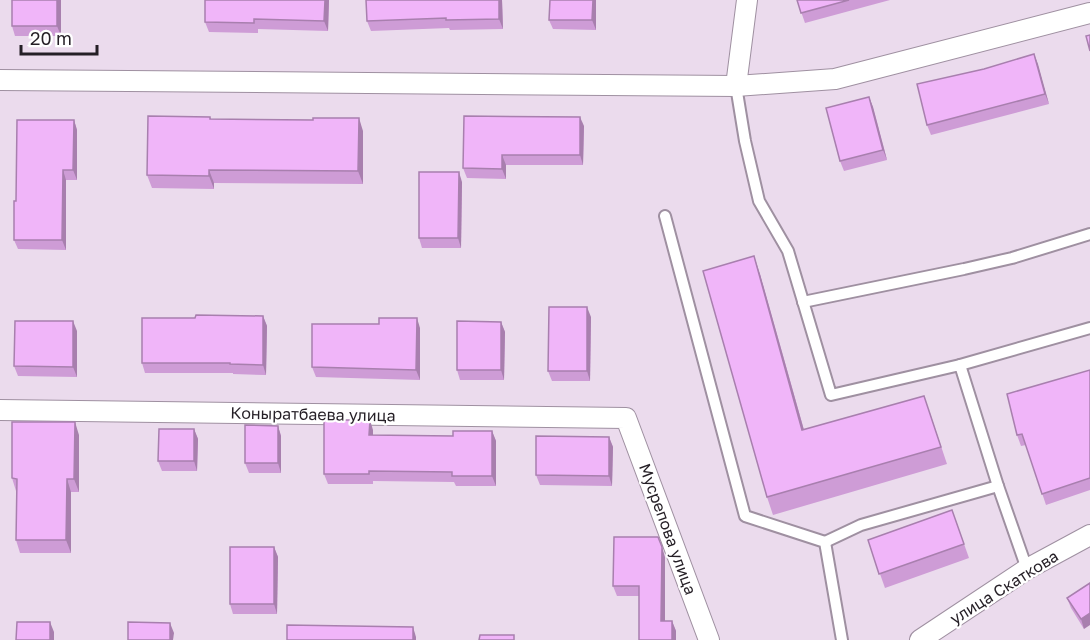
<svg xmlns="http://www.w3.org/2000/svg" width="1090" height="640" font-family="'Golos Text',sans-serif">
	<rect width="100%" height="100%" fill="#ebdbed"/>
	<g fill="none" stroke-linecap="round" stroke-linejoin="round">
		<g stroke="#9f90a1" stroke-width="14">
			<g id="service">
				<polyline points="736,86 745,141 759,201 788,251 831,395 960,365 998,486 1027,569"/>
				<polyline points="665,216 745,516 825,542 842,640"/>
				<polyline points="803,302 964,269 1012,258 1090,234"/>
				<polyline points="960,365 1090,328"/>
				<polyline points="825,542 861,525 998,486"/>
			</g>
		</g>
		<g stroke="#9f90a1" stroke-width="22">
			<g id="minor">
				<polyline points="0,80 736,86 835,79 1090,13"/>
				<polyline points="736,86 747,0"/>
				<polyline points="0,410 626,418 709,640"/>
				<polyline points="920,640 1027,569 1090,535"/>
			</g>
		</g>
		<use href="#service" stroke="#fff" stroke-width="10"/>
		<use href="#minor" stroke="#fff" stroke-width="20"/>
	</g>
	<g fill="#ce9cd6">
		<polygon points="12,0 61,0 61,36 15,36 12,26"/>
		<polygon points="329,0 328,31 258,29 258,33 209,32 205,22"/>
		<polygon points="366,0 502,0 503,29 450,30 449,28 371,31 367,21"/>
		<polygon points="596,0 596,30 553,29 549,20"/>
		<polygon points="797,0 890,0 805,23"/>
		<polygon points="1034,54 1049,104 931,135 927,125 984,69"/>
		<polygon points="869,97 873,107 887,160 844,171 840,161"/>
		<polygon points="210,117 211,119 313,120 363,131 363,184 214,183 214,189 152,188 147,175"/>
		<polygon points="74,120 77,130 77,180 66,180 66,250 18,249 14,240 16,201"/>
		<polygon points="584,126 583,165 506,165 506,179 467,178 463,168"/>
		<polygon points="462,182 461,248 422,248 419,238"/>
		<polygon points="760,274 804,430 930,413 947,464 773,515 767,497"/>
		<polygon points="263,316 267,326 266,375 233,374 233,373 145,373 142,363 195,318"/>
		<polygon points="591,317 590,381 552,381 548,371"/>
		<polygon points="501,322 505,332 504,380 460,380 457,370"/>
		<polygon points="379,324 420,328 420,380 316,377 312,367"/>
		<polygon points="77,331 77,377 18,376 14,366"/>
		<polygon points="1090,370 1090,490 1046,505 1026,445 1021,446 1017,435"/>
		<polygon points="278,426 281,436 281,473 249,473 245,463"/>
		<polygon points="194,429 198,439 197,471 162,471 158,461"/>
		<polygon points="373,430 373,435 453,436 492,431 496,441 496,486 456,486 454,482 373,481 373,484 328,484 324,474"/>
		<polygon points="79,435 79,492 71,492 71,553 20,553 16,540 16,491 12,478"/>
		<polygon points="609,437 613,447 612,486 540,485 536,475"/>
		<polygon points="952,510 969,558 885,588 868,540"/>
		<polygon points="274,547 278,557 277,614 233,614 230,604"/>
		<polygon points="665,557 665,621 672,621 676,631 676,640 639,640 639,596 617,596 613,586"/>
		<polygon points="1090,583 1084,629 1071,608 1067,598"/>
	</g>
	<g fill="#a87fae">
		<polygon points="57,0 61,0 61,36 57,26"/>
		<polygon points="325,0 329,0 328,31 324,21"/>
		<polygon points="499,0 502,0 503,29 499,19"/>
		<polygon points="593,0 596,0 596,30 592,20"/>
		<polygon points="1034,54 1038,64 1049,104 1045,94"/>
		<polygon points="869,97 873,107 887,160 883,150"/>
		<polygon points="580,117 584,126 583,165 580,155"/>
		<polygon points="359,118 363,131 363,184 358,171"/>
		<polygon points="74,120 77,130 77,180 73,170"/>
		<polygon points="502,155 506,165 506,179 502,169"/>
		<polygon points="63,170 66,180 66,250 62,240"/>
		<polygon points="209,170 214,183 214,189 209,176"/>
		<polygon points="459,172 462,182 461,248 458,238"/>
		<polygon points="754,256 760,274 809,448 802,430"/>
		<polygon points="587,307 591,317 590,381 587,371"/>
		<polygon points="263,316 267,326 266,375 263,365"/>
		<polygon points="417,318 420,328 420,380 416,370"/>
		<polygon points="73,321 77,331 77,377 73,367"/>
		<polygon points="501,322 505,332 504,380 501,370"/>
		<polygon points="370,420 373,430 373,445 369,435"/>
		<polygon points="75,422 79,435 79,492 74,479"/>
		<polygon points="278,426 281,436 281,473 278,463"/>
		<polygon points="194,429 198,439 197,471 194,461"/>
		<polygon points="492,431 496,441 496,486 492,476"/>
		<polygon points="609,437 613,447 612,486 609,476"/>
		<polygon points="67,479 71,492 71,553 66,540"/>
		<polygon points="274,547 278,557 277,614 274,604"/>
		<polygon points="662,547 665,557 665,631 661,621"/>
		<polygon points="1090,613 1090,625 1084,629 1081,619"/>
		<polygon points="672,621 676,631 676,640 672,640"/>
		<polygon points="50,622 54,632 54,640 50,640"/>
		<polygon points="170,623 174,633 173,640 170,640"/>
		<polygon points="413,627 416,637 416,640 413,640"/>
	</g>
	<g fill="#f0b5f9" stroke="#a87fae" stroke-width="1.5">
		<rect x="12" y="0" width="45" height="26"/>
		<polygon points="205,0 325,0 324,21 254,19 254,23 205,22"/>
		<polygon points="366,0 499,0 499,19 446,20 446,18 367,21"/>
		<polygon points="550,0 593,0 592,20 549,20"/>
		<polygon points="797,0 849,0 801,13"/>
		<polygon points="1090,35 1090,51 1086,36"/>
		<polygon points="1034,54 1045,94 927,125 917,84 984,69"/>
		<polygon points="869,97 883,150 840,161 826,108"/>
		<polygon points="148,116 210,117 210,119 313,120 313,118 359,118 358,171 209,170 209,176 147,175"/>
		<polygon points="464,116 580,117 580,155 502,155 502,169 463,168"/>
		<polygon points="17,120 74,120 73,170 63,170 62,240 14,240 14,201 16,201"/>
		<polygon points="419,172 459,172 458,238 419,238"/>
		<polygon points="754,256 802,430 924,396 941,447 767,497 703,271"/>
		<polygon points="549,307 587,307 587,371 548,371"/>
		<polygon points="196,315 263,316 263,365 230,364 230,363 142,363 142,318 195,318"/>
		<polygon points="379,318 417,318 416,370 312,367 312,324 379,324"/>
		<polygon points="15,321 73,321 73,367 14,366"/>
		<polygon points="457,321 501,322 501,370 457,370"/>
		<polygon points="1090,370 1090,478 1042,494 1022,434 1017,435 1007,394"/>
		<polygon points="324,420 370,420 369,435 453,436 453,431 492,431 492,476 452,476 452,472 369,471 369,474 324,474"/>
		<polygon points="12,422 75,422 74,479 67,479 66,540 16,540 17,479 12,478"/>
		<polygon points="245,425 278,426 278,463 245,463"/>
		<polygon points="159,429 194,429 194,461 158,461"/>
		<polygon points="536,436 609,437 609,476 536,475"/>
		<polygon points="952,510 964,544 879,574 868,540"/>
		<polygon points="614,537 658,537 662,547 661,621 672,621 672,640 639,640 639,586 613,586"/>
		<rect x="230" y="547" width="44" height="57"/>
		<polygon points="1090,583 1090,613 1081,619 1067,598"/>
		<polygon points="17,622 50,622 50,640 16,640"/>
		<polygon points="128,622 170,623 170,640 128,640"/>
		<polygon points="287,625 413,627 413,640 287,640"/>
		<polygon points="480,635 514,635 514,640 479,640"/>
	</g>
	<g text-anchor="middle" stroke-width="4.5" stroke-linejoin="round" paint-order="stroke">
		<g font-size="16" fill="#251f26" stroke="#fff">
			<text transform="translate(313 414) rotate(1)" y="6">Коныратбаева улица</text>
			<text transform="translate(668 529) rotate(70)" y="6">Мусрепова улица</text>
			<text transform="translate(1004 587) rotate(-32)" y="6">улица Скаткова</text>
		</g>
	</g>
	<path d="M21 45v9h76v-9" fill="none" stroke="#251f26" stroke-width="3"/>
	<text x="30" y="45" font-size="18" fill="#251f26" stroke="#ffffff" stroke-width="4.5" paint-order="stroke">20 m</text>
</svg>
